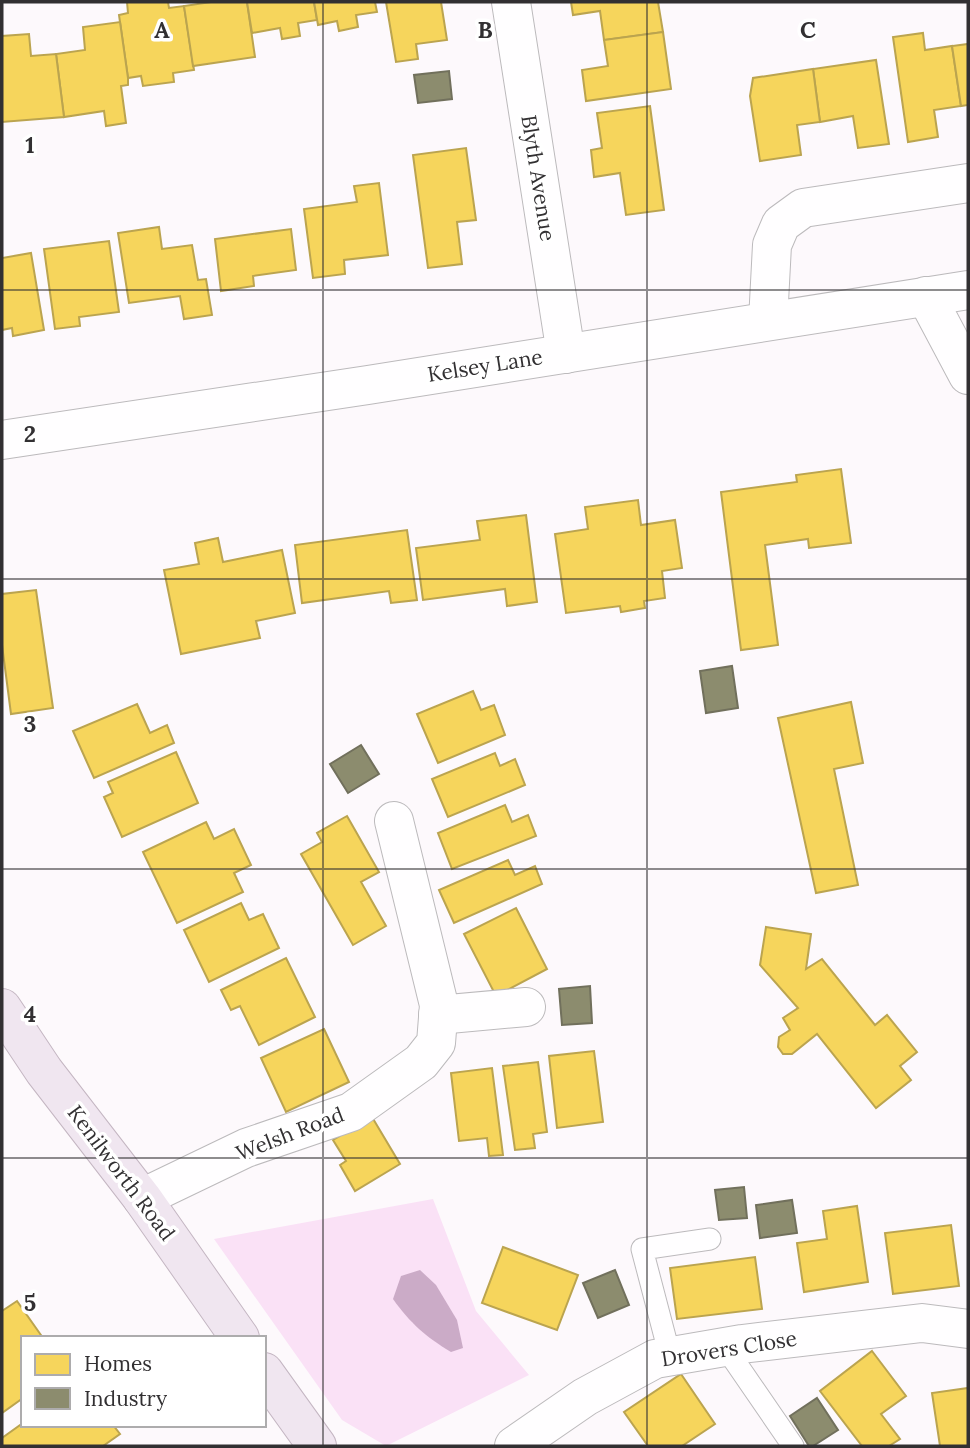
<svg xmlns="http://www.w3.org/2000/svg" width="970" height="1448" font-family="Lora,serif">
	<rect width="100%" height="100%" fill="#fdf9fc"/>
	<polygon fill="#fae1f6" points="433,1199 476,1311 529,1375 386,1446 342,1420 214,1239"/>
	<path fill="#cbabc7" d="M420,1270L436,1285L457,1320L463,1348L451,1352C426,1337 410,1323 393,1299L401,1276Z"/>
	<g fill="#f6d55c" stroke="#bba44f" stroke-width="2">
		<polygon points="127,2 168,2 169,8 184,6 194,70 173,73 174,82 143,86 141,76 128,78 119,15 128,13"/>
		<polygon points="211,2 247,2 255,57 193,66 184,6"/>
		<polygon points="247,2 314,2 317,20 298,23 300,36 282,39 280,28 252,33"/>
		<polygon points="314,2 375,2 377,12 356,15 358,27 339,31 337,21 318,25"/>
		<polygon points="386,2 441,2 447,40 416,44 418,59 396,62"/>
		<polygon points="571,2 658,2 663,32 604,40 600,11 573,15"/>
		<polygon points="120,22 128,78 128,85 121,86 126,123 106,126 104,111 64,117 56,54 85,50 83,27"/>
		<polygon points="663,32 671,89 586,101 582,70 608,66 604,40"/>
		<polygon points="923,33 925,50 952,46 961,106 934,110 938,137 908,142 893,37"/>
		<polygon points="29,34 31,56 56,54 64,117 2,122 2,36"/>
		<polygon points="968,44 968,105 961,106 952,46"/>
		<polygon points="876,60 889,144 858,148 853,116 820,122 813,69"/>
		<polygon points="813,69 820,122 797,125 801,155 760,161 750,96 753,78"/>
		<polygon points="650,106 664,210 626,215 620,173 594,177 591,150 602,148 597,113"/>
		<polygon points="466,148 476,220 457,222 462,264 428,268 413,155"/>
		<polygon points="379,183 388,255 344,260 345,274 313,278 304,209 357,202 354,186"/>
		<polygon points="159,227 162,249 192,245 198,280 206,279 212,315 184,319 180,296 129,303 118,233"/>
		<polygon points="291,229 296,270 253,276 254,286 221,291 215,239"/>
		<polygon points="109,241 119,312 79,317 80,326 55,329 44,249"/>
		<polygon points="31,253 44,330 13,336 12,328 2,330 2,258"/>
		<polygon points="841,469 851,543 809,548 808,539 765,545 778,645 741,650 721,492 797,482 796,475"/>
		<polygon points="638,500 641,525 675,520 682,568 662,571 665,598 644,601 645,608 621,612 620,606 566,613 555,534 588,529 585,507"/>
		<polygon points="526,515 537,602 507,606 505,589 423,600 416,548 480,540 477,521"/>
		<polygon points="407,530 417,600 391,603 389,591 302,603 295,545"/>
		<polygon points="218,538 223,562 282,550 295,613 256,621 260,638 181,654 164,570 199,564 195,543"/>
		<polygon points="36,590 53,708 11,714 2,645 2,594"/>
		<polygon points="473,691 481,710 494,705 505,735 438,763 417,714"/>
		<polygon points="851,702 863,763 834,769 858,885 816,893 778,718"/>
		<polygon points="137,704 150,733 167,725 174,743 94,778 73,731"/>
		<polygon points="176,752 198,803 122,837 104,797 113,793 108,782"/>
		<polygon points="495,753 500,766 515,759 525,785 448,817 432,779"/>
		<polygon points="505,805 512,822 528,815 536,836 452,869 438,833"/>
		<polygon points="347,816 379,872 361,882 386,926 353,945 301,854 322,842 317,833"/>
		<polygon points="206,822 214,839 234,829 251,865 234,873 243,892 177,923 143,852"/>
		<polygon points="508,860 515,875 535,866 542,884 454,923 439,890"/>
		<polygon points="241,903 249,920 263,914 279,948 209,982 184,930"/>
		<polygon points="516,908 547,969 496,996 464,934"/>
		<polygon points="766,927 811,934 806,969 822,959 875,1025 887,1015 917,1052 900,1066 911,1080 876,1108 817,1034 792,1054 783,1054 778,1047 779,1037 790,1030 783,1018 798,1008 760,965"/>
		<polygon points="286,958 315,1017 259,1045 240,1006 231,1010 221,990"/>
		<polygon points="324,1029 349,1082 286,1112 261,1058"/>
		<polygon points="594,1051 603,1122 557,1128 549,1056"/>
		<polygon points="538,1062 547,1132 533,1134 535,1148 515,1150 503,1066"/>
		<polygon points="492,1068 503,1155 489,1156 487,1138 459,1141 451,1073"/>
		<polygon points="372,1117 400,1164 355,1191 340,1165 346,1161 333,1140"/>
		<polygon points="857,1206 868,1282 804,1292 797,1243 827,1239 823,1211"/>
		<polygon points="951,1225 959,1286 893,1294 885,1233"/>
		<polygon points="503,1247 578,1275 557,1330 482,1303"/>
		<polygon points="755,1257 762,1309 677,1319 670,1268"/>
		<polygon points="17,1301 43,1338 23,1338 23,1398 2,1413 2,1311"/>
		<polygon points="872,1351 906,1396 881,1414 900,1439 889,1446 862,1446 820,1391"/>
		<polygon points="681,1374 715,1424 682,1446 648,1446 624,1412"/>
		<polygon points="968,1388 968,1446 940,1446 932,1393"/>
		<polygon points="23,1423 23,1425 113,1425 120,1434 103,1446 2,1446 2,1438"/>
	</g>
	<g fill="#8c8c6e" stroke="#71705c" stroke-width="2">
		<polygon points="449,71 452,99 418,103 414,75"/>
		<polygon points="732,666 738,708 706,713 700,671"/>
		<polygon points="361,745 379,774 348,793 330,764"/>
		<polygon points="590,986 592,1023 562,1025 559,989"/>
		<polygon points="744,1187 747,1218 719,1220 715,1190"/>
		<polygon points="792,1200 797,1233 760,1238 756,1205"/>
		<polygon points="615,1270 629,1305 598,1318 583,1283"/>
		<polygon points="817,1398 838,1430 813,1446 809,1446 790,1416"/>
	</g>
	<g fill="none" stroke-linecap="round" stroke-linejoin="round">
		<g stroke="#bcbabc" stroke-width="23">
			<g id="service">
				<polyline points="725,1347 793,1446"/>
				<polyline points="670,1356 642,1249 710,1239"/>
			</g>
		</g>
		<g stroke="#bcbabc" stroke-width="40">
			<g id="minor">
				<polyline points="511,2 566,354"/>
				<polyline points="926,296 968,375"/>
				<polyline points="768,321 772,245 781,224 803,208 968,183"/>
				<polyline points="438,1015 526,1007"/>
				<polyline points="142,1198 246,1148 351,1112 421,1062 436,1043 439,1005 394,821"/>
				<polyline points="514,1446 585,1397 655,1359 742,1344 922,1323 968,1329"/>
			</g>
		</g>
		<g stroke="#bcbabc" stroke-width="40">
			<polyline id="secondary" points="2,440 368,385 968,290"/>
		</g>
		<g stroke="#c4b6c2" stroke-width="40">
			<g id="trunk">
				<polyline points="2,1008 44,1071 142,1198 240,1338"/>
				<polyline points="264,1372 317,1446"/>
			</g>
		</g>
		<use href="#service" stroke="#fffeff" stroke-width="21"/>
		<use href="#minor" stroke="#fffeff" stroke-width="38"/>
		<use href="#secondary" stroke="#fffeff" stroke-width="38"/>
		<use href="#trunk" stroke="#f0e6f0" stroke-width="38"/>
	</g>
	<path fill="none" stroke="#323032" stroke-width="2" stroke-opacity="0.55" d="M323,2V1446M647,2V1446M2,290H968M2,579H968M2,869H968M2,1158H968"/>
	<g text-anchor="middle" stroke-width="7" stroke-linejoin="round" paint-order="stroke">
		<g font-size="21" fill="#323032" stroke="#fff">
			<text transform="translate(538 178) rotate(81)" y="7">Blyth Avenue</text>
			<text transform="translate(485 366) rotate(-9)" y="7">Kelsey Lane</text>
			<text transform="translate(290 1134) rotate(-21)" y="7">Welsh Road</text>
			<text transform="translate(121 1173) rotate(53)" y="7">Kenilworth Road</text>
			<text transform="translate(729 1349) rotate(-9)" y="7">Drovers Close</text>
		</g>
	</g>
	<g font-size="23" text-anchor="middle" font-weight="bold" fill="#323032" stroke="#fff" stroke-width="7" stroke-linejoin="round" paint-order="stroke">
		<text x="162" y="38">A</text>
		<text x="485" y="38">B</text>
		<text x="808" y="38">C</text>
		<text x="30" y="153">1</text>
		<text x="30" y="442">2</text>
		<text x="30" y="732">3</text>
		<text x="30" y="1022">4</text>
		<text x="30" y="1311">5</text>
	</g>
	<rect width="970" height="1448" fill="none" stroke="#323032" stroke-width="7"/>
	<rect x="21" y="1336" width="245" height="91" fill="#ffffff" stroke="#adacad" stroke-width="2"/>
	<rect x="35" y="1354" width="35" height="21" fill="#f6d55c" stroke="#adacad" stroke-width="2"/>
	<text x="84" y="1371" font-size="21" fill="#323032">Homes</text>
	<rect x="35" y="1388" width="35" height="21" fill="#8c8c6e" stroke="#adacad" stroke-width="2"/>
	<text x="84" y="1406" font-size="21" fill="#323032">Industry</text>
</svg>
